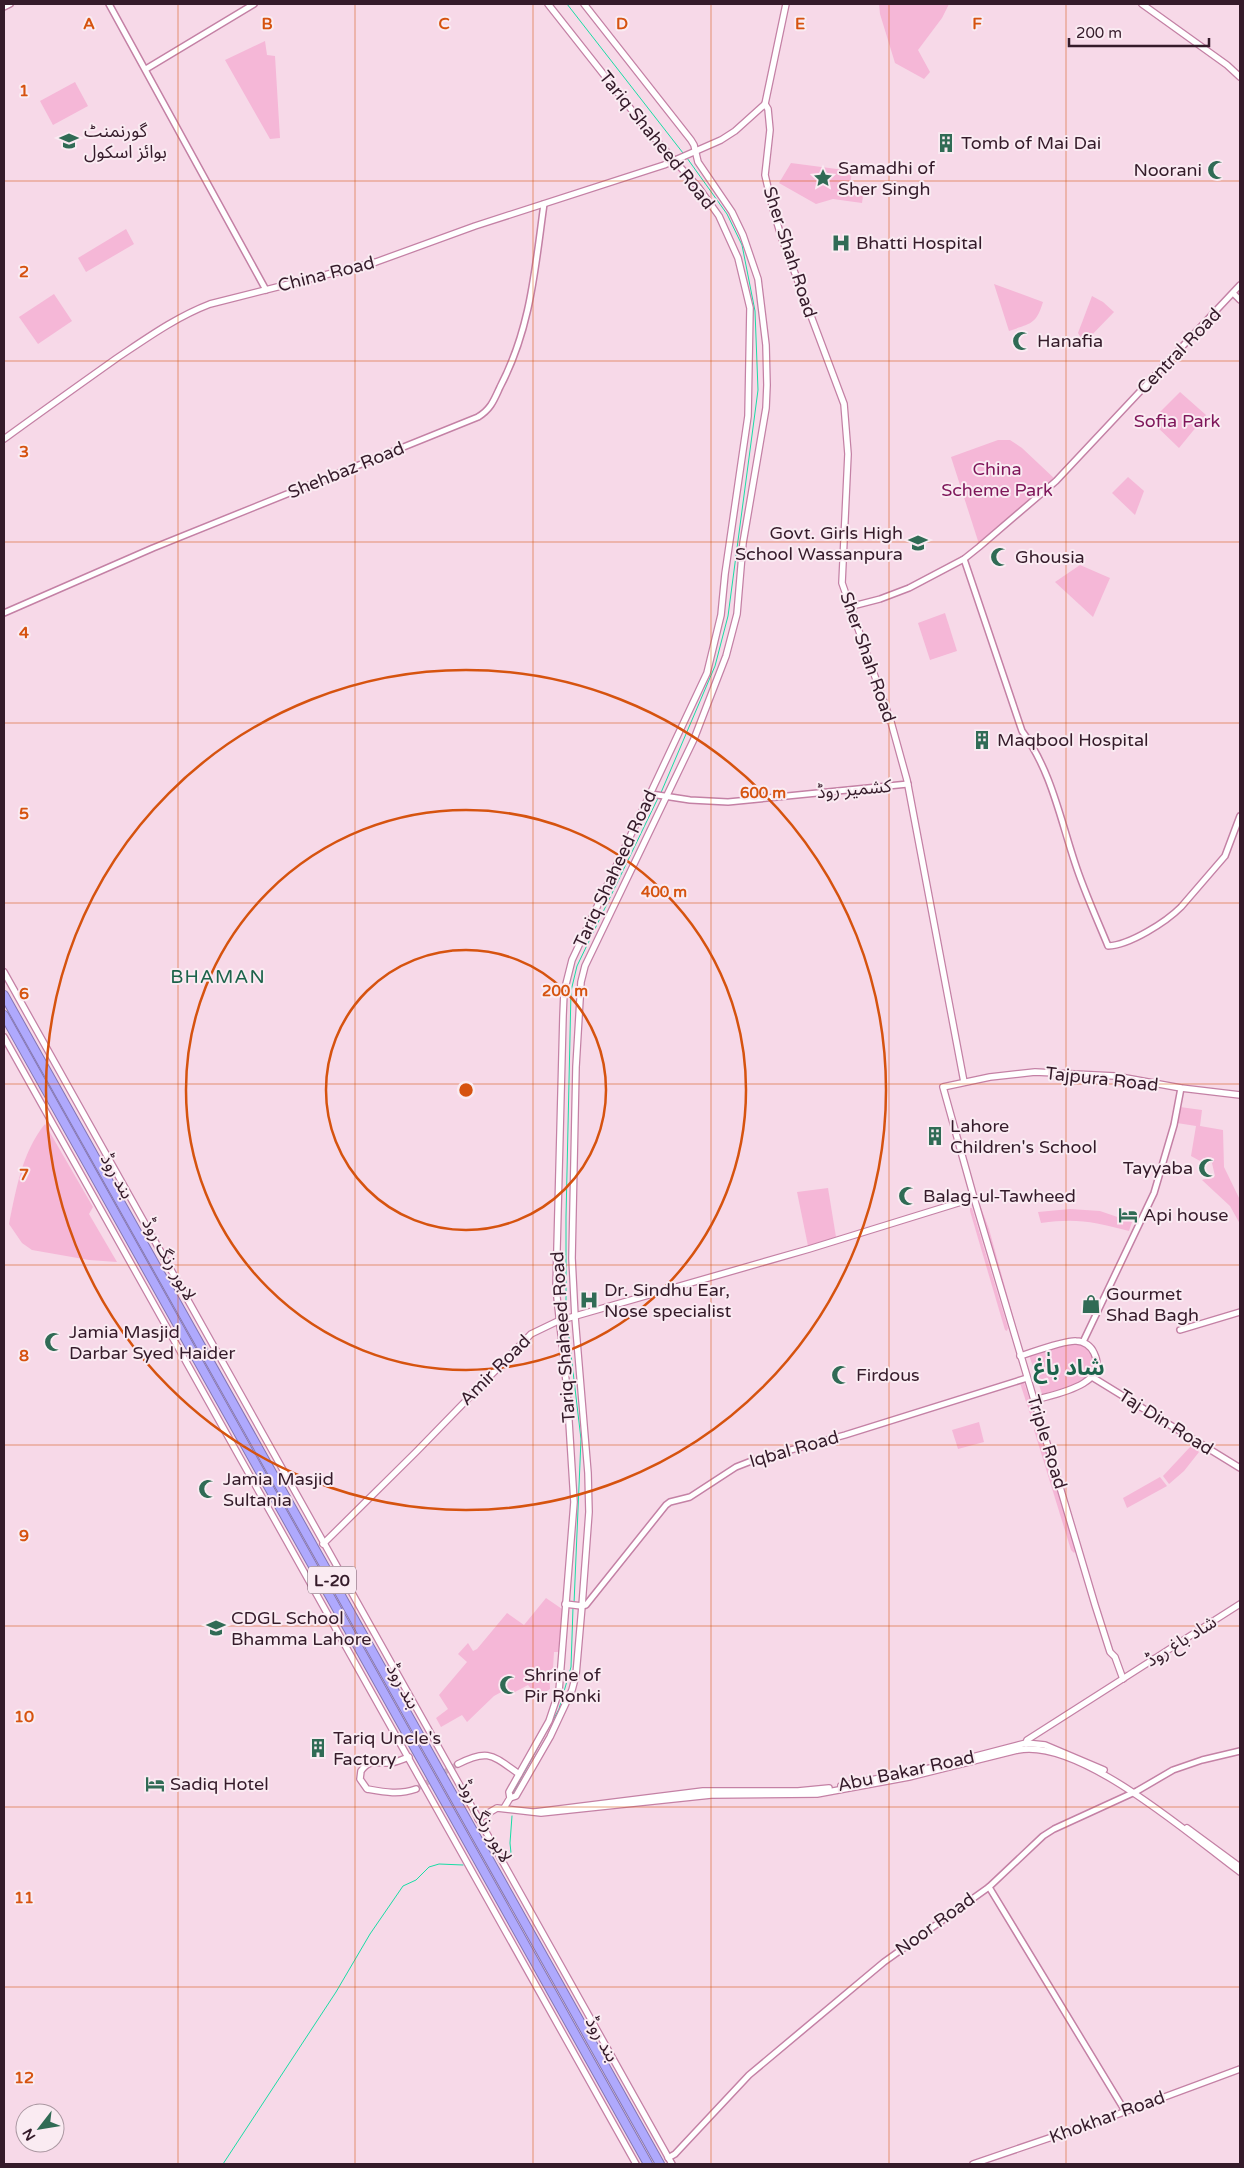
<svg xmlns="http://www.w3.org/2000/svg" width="1244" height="2168" font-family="'Varela Round','Noto Sans Arabic',sans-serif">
	<rect width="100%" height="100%" fill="#f7d9e8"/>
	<g fill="#f5b7d7">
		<polygon points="879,4 949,4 942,18 918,50 930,72 924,79 895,63 880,14"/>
		<polygon points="265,41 267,55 275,56 280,138 270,139 225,60"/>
		<polygon points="75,82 88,106 53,125 40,101"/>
		<polygon points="791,163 852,171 849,194 863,196 862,203 833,199 816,204 779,183"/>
		<polygon points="126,229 134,244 86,272 78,258"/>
		<path d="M994,284L1043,302C1036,325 1031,323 1009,331Z"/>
		<polygon points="54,294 72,321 38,344 19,317"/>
		<polygon points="1092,296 1103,302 1114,312 1084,343 1078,333"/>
		<polygon points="1180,392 1206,415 1179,448 1151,421"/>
		<polygon points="998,440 1010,440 1022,448 1056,480 979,544 951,457"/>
		<polygon points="1128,477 1144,491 1135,515 1112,493"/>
		<polygon points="1080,565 1110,578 1093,617 1055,582"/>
		<polygon points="945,613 957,651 930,660 918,623"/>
		<polygon points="1180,1107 1202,1110 1200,1126 1223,1130 1224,1167 1240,1200 1240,1224 1230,1206 1202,1180 1215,1176 1211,1159 1200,1161 1191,1156 1196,1126 1177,1123"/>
		<path d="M45,1124L93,1207L89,1214L117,1262L89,1260L32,1250L22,1243L9,1224C16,1190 22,1152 45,1124Z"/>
		<polygon points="828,1188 836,1237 808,1246 797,1192"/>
		<polygon points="980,1205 989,1229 1016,1327 978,1206"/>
		<polygon points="972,1208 1008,1328 1007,1331 1005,1330 970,1211 970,1208"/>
		<path d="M1070,1209L1100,1211L1132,1222L1129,1231C1094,1222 1077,1218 1041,1223L1038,1212Z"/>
		<path d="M1068,1344C1071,1344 1076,1343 1079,1344C1096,1349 1099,1373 1084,1382C1073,1389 1055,1391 1042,1394L1029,1355Z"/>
		<polygon points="1022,1382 1024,1382 1036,1420 1036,1423 1033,1423 1020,1383"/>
		<polygon points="979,1422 984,1442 958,1449 952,1430"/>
		<polygon points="1036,1428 1039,1429 1076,1551 1074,1553 1071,1550 1034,1430"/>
		<polygon points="1191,1446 1199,1452 1184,1471 1169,1484 1163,1476"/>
		<polygon points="1160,1477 1167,1486 1127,1508 1123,1498"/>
		<polygon points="546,1598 565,1611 562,1652 554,1652 553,1668 549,1671 550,1689 538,1697 528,1685 513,1693 505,1690 494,1696 467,1722 462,1715 441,1727 436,1718 448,1709 439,1695 467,1662 458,1654 468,1643 473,1651 477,1649 507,1613 524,1625"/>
	</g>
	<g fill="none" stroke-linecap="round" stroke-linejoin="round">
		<g stroke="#19dca5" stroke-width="1">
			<polyline points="567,4 683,153"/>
			<polyline points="660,795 715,666 728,616 758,390 755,311 742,245 727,214 687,158"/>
			<polyline points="566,1317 566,1217 571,991 577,966 658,798"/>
			<polyline points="567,1321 581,1439 574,1604"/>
			<polyline points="513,1793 559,1709 571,1667 573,1608"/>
			<polyline points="503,1858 511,1853 510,1843 512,1816"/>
			<polyline points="223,2164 336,1992 370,1934 403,1886 416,1880 429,1867 439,1864 463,1865"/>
		</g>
		<polyline stroke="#d0b3c2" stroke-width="5.5" stroke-dasharray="5.5 3" stroke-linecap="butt" points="416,1789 458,1764"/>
		<g stroke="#c481a5" stroke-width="8">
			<g id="tertiary">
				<polyline points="109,4 266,290"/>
				<polyline points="4,7 10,4"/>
				<polyline points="146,69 254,4"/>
				<polyline points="1234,294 1240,300"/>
				<path d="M964,559L1022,731C1051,770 1060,818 1075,863C1084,891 1097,919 1108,946C1130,945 1166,922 1181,907L1225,856L1240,816"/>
				<polyline points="849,607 880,599 909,588 964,559 979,547 1056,481 1240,285"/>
				<path d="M4,613L153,548L478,417C491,409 494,400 500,387C531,328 535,268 544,204"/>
				<polyline points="651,794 690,800 728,802 908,784"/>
				<polyline points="1180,1330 1240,1312"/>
				<polyline points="1083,1342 1154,1193 1174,1125 1181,1088"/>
				<polyline points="582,1606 586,1605 666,1505 670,1502 690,1497 736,1467 754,1460 845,1435 1027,1378"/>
				<polyline points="989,1887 1125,2111"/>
				<polyline points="668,2158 675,2154 749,2075 884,1962 989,1887 1043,1836 1054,1829 1137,1791 1173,1770 1202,1760 1240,1751"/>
			</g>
		</g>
		<g stroke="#c481a5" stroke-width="8">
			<g id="secondary">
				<polyline points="786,4 765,104 768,109 770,130 765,175 773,209 781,236 844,404 848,454 842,583 891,722 907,780 964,1082"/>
				<polyline points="1142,4 1227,65 1240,77"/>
				<path d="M4,439C41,412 79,385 117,358C147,338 176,317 210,304L376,262L475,226L664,165L721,140L735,131L765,104"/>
				<polyline points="4,972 672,2164"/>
				<polyline points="4,1037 636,2164"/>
				<path d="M1020,1356C1033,1352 1065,1340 1076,1341C1084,1341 1091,1346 1094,1353C1110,1385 1055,1394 1035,1400"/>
				<polyline points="1092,1377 1240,1468"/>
				<polyline points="323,1544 417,1451 531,1334 558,1321 809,1249 974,1198"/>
				<polyline points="565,1604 582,1606"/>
				<polyline points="1123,1679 1115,1657 1110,1652 1095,1605 974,1198 943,1087 990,1077 1035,1072 1115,1076 1181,1088 1240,1095"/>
				<polyline points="1026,1744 1027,1740 1240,1604"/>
				<path d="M409,1757C403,1759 396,1763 389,1763C377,1763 369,1759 361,1771L360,1779L367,1789C384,1792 399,1795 416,1789"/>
				<path d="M458,1764C489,1748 493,1756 519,1774"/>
				<polyline points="841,1786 930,1768 1026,1743 1045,1745 1104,1770"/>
				<polyline points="510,1798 516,1796 550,1737 572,1690 576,1675 582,1606 589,1512 588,1473 575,1317 572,1258 576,1067 581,982 585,966 694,739 726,656 737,614 743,543 766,408 767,385 766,345 758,279 743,235 732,212 698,162 694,145 691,140 584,4"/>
				<polyline points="504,1808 510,1798 509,1792 549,1721 559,1691 574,1502 567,1390 556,1288 563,1016 564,992 572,960 707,673 721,615 725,574 748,416 750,308 738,258 719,216 699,188 649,132 548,4"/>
				<polyline points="535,1812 703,1791 798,1791 829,1788"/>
				<path d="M478,1819L497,1808L541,1813L711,1795L817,1794L909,1777L1018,1750C1080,1738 1191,1836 1240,1872"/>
				<polyline points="1187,1828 1240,1867"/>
				<polyline points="973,2164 1105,2119 1240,2069"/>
			</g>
		</g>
		<g stroke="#8477b3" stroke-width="10">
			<g id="motorway">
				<polyline points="4,995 660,2164"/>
				<polyline points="4,1015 648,2164"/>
			</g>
		</g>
		<use href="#tertiary" stroke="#fff" stroke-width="5"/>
		<use href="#secondary" stroke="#fff" stroke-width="5.5"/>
		<use href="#motorway" stroke="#afa9fd" stroke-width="8"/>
	</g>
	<path fill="none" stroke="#d6530f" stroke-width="1" stroke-opacity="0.55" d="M178,4V2164M355,4V2164M533,4V2164M711,4V2164M889,4V2164M1066,4V2164M4,181H1240M4,361H1240M4,542H1240M4,723H1240M4,903H1240M4,1084H1240M4,1265H1240M4,1445H1240M4,1626H1240M4,1807H1240M4,1987H1240"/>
	<g fill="none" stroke="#d6530f" stroke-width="2.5">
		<circle cx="466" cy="1090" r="140"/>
		<circle cx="466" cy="1090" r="280"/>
		<circle cx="466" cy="1090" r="420"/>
	</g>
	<defs>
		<g id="school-bare" transform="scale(1.5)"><path d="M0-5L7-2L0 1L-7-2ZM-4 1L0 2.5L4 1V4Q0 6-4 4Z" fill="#306b55" stroke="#faebf2" stroke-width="2.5" paint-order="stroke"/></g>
		<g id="building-bare" transform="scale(1.5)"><path d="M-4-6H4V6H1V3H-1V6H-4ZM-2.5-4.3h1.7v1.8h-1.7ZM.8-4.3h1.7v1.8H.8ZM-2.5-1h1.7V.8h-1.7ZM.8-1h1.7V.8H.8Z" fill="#306b55" stroke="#faebf2" stroke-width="2.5" paint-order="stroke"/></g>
		<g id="mosque-bare" transform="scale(1.5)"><path d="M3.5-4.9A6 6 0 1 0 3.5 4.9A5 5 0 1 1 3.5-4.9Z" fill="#306b55" stroke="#faebf2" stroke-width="2.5" paint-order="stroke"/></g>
		<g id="sight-bare" transform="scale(1.5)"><path d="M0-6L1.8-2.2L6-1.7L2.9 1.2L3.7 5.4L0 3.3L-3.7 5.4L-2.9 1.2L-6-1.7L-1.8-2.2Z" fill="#306b55" stroke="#faebf2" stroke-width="2.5" paint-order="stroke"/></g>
		<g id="hospital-bare" transform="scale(1.5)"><path d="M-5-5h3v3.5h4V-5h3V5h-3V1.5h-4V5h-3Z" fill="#306b55" stroke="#faebf2" stroke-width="2.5" paint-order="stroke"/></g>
		<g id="hotel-bare" transform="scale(1.5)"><path d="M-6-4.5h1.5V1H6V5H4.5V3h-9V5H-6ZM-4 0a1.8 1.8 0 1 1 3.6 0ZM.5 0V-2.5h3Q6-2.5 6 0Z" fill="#306b55" stroke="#faebf2" stroke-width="2.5" paint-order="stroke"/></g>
		<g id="shop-bare" transform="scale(1.5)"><path d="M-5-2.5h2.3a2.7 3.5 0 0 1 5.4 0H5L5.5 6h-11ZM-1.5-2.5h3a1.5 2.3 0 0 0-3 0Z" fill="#306b55" stroke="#faebf2" stroke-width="2.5" paint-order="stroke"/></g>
	</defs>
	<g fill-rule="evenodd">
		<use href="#school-bare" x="69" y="141"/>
		<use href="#building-bare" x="946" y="143"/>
		<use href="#mosque-bare" x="1217" y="170"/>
		<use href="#sight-bare" x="823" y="178"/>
		<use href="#hospital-bare" x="841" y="243"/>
		<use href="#mosque-bare" x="1022" y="341"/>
		<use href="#school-bare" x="918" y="543"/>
		<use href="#mosque-bare" x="1000" y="557"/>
		<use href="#building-bare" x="982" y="740"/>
		<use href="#building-bare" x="935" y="1136"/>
		<use href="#mosque-bare" x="1208" y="1168"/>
		<use href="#mosque-bare" x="908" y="1196"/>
		<use href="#hotel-bare" x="1128" y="1215"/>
		<use href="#hospital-bare" x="589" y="1300"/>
		<use href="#shop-bare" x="1091" y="1304"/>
		<use href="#mosque-bare" x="54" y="1342"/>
		<use href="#mosque-bare" x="841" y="1375"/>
		<use href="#mosque-bare" x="208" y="1489"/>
		<use href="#school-bare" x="216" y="1628"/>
		<use href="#mosque-bare" x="509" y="1685"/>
		<use href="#building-bare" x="318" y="1748"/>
		<use href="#hotel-bare" x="155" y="1784"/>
	</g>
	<g text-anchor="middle" stroke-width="4" stroke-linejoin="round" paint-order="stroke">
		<rect fill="#faebf2" stroke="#705966" stroke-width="1" x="308" y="1566.5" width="48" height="27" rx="4"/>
		<g font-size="16" font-weight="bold" fill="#351b2a">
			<text x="332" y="1586">L-20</text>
		</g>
		<g font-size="18" fill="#351b2a" stroke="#faebf2" text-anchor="start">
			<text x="84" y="137">گورنمنٹ<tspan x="84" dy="21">بوائز اسکول</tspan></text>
			<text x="961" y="149">Tomb of Mai Dai</text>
			<text x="838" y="174">Samadhi of<tspan x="838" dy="21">Sher Singh</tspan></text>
			<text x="1202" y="176" text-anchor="end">Noorani</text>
			<text x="856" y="249">Bhatti Hospital</text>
			<text x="1037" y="347">Hanafia</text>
			<text x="903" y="539" text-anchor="end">Govt. Girls High<tspan x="903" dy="21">School Wassanpura</tspan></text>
			<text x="1015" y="563">Ghousia</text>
			<text x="997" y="746">Maqbool Hospital</text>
			<text x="950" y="1132">Lahore<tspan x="950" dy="21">Children's School</tspan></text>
			<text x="1193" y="1174" text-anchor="end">Tayyaba</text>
			<text x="923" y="1202">Balag-ul-Tawheed</text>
			<text x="1143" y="1221">Api house</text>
			<text x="604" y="1296">Dr. Sindhu Ear,<tspan x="604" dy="21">Nose specialist</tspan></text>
			<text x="1106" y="1300">Gourmet<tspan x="1106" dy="21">Shad Bagh</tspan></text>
			<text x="69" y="1338">Jamia Masjid<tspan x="69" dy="21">Darbar Syed Haider</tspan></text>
			<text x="856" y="1381">Firdous</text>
			<text x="223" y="1485">Jamia Masjid<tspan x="223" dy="21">Sultania</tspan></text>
			<text x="231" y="1624">CDGL School<tspan x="231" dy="21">Bhamma Lahore</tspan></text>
			<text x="524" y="1681">Shrine of<tspan x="524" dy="21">Pir Ronki</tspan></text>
			<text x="333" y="1744">Tariq Uncle's<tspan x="333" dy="21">Factory</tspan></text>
			<text x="170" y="1790">Sadiq Hotel</text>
		</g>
		<g font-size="18" fill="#351b2a" stroke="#faebf2">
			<text transform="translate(657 140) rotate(51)" y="6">Tariq Shaheed Road</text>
			<text transform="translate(790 252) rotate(72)" y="6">Sher Shah Road</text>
			<text transform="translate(326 274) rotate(-14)" y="6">China Road</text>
			<text transform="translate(1179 351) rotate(-46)" y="6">Central Road</text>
			<text transform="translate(346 470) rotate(-22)" y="6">Shehbaz Road</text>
			<text transform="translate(868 657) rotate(71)" y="6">Sher Shah Road</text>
			<text transform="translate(854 789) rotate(-5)" y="6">کشمیر روڈ</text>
			<text transform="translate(615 869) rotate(-65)" y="6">Tariq Shaheed Road</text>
			<text transform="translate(1102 1079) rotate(6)" y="6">Tajpura Road</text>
			<text transform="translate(117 1176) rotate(61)" y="6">بند روڈ</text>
			<text transform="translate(169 1259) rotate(61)" y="6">لاہور رنگ روڈ</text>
			<text transform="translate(563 1337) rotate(-94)" y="6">Tariq Shaheed Road</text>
			<text transform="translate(495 1370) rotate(-45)" y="6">Amir Road</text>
			<text transform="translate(1166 1422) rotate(32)" y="6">Taj Din Road</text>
			<text transform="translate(1047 1442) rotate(73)" y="6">Triple Road</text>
			<text transform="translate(794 1449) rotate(-16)" y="6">Iqbal Road</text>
			<text transform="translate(1181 1641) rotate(-32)" y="6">شاد باغ روڈ</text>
			<text transform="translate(403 1686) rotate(61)" y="6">بند روڈ</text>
			<text transform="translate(906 1771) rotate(-12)" y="6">Abu Bakar Road</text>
			<text transform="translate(485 1821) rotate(61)" y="6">لاہور رنگ روڈ</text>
			<text transform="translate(935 1924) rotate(-36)" y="6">Noor Road</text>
			<text transform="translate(602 2039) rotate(61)" y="6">بند روڈ</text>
			<text transform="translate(1107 2117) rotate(-20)" y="6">Khokhar Road</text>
		</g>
		<g font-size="18" fill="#7e165a" stroke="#faebf2">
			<text x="1177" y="427">Sofia Park</text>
			<text x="997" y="475">China<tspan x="997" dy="21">Scheme Park</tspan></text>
		</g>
		<g font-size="19" letter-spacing="1" fill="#1c634b" stroke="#faebf2">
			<text x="218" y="983">BHAMAN</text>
		</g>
		<g font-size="22" font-weight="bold" fill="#1c634b" stroke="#faebf2">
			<text x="1069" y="1375">شاد باٰغ</text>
		</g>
	</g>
	<g font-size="16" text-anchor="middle" font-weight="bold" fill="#d6530f" stroke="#faebf2" stroke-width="4" stroke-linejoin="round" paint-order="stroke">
		<text x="89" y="29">A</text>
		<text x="267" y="29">B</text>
		<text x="444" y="29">C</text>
		<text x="622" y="29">D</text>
		<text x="800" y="29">E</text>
		<text x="977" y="29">F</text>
		<text x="24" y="96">1</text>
		<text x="24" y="277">2</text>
		<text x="24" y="457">3</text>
		<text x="24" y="638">4</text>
		<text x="24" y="819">5</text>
		<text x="24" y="999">6</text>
		<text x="24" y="1180">7</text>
		<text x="24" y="1361">8</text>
		<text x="24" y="1541">9</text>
		<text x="24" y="1722">10</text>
		<text x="24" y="1903">11</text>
		<text x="24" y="2083">12</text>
	</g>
	<circle cx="466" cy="1090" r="8" fill="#d6530f" stroke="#faebf2" stroke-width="2.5"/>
	<g font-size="15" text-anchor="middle" font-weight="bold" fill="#d6530f" stroke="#faebf2" stroke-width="4" stroke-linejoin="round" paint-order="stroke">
		<text x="763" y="798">600 m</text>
		<text x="664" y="897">400 m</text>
		<text x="565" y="996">200 m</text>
	</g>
	<rect width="1244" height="2168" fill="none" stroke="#351b2a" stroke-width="10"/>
	<g transform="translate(40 2128) rotate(239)"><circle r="24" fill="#faebf2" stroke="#ab98a2"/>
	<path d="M0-4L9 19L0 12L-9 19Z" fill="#306b55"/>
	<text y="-8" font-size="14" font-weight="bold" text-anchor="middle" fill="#351b2a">N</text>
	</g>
	<path d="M1069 38v8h140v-8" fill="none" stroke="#351b2a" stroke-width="2.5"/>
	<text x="1076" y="38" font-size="15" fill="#351b2a" stroke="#faebf2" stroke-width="4" paint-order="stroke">200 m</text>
</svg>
